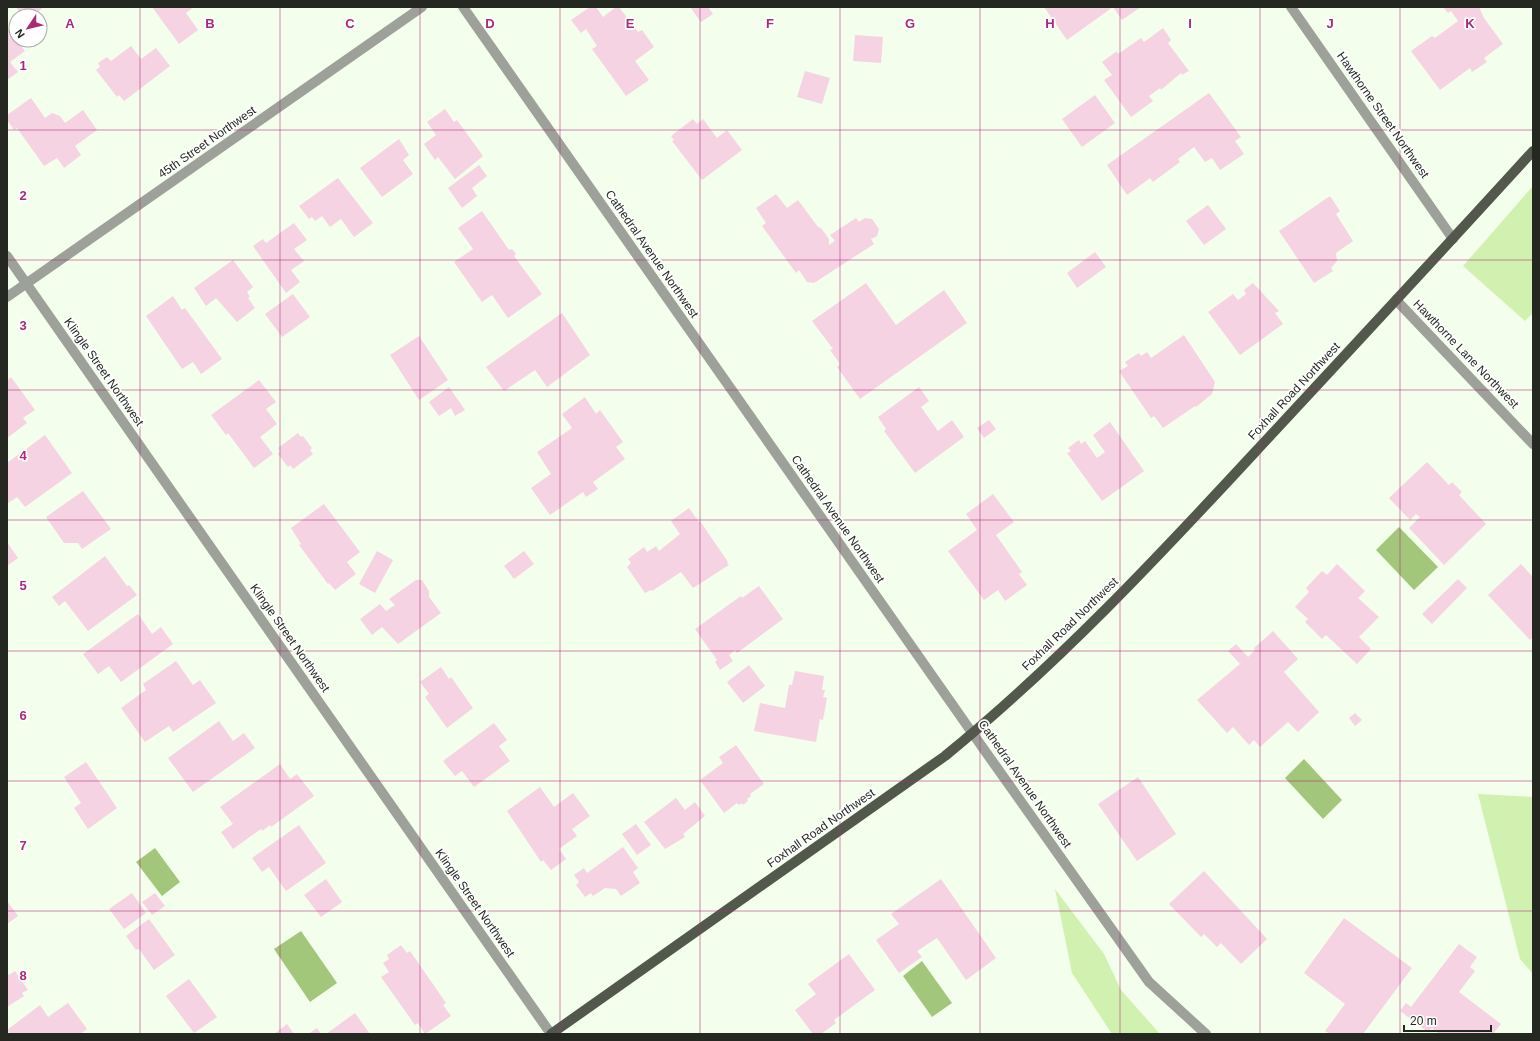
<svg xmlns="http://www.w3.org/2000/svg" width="1540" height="1041" font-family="Helvetica,sans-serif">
<rect width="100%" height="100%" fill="#f4feec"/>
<path fill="#d1f1b1" d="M1533,186V313L1525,321L1463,266Z
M1478,794L1533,797V974L1520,959Z
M1055,889L1104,954L1121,990L1160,1034H1112L1072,973Z"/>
<path fill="#a2c77b" d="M1399,527L1438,567L1414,590L1376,550Z
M1304,759L1342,800L1323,819L1285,778Z
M155,848L180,882L162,896L136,862Z
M301,931L337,983L310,1002L274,949Z
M922,961L952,1003L932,1017L903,976Z"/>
<path fill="#f6d3e2" d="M16,7H44L32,16H22Z
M152,7H194L186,13L198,30L179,44Z
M590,7H596L603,17L616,7H619L638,32L642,30L654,47L635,61L649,80L626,96L592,49L597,46L586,29L581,33L571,20Z
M690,7H708L713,14L701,22Z
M1044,7H1141L1122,20L1113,7L1067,40Z
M1443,7H1479L1484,18L1503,44L1484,58L1487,62L1472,72L1470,68L1440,90L1411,51L1432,36L1435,38L1458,21L1451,11L1448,13Z
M7,27L25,51L10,62L18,72L7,80Z
M1163,28L1171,40L1168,43L1189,71L1182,75L1181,73L1161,90L1160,88L1149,96L1153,101L1131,117L1104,80L1112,75L1102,62L1117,51L1118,54L1141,38L1144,42Z
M855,35L883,37L881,63L853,61Z
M131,46L141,59L156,48L170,66L124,101L119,95L117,97L96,70L100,67L98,63L107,57L111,61Z
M805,71L830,78L822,104L797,97Z
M1209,93L1241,137L1235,141L1244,154L1220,170L1212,158L1205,162L1194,147L1178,159L1180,162L1153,182L1150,178L1127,195L1107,165Z
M1095,95L1115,123L1082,147L1062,119Z
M31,98L45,118L52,113L60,116L65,123L83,110L97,130L75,146L81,155L64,168L57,158L44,166L17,128L14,130L7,120V115Z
M445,109L454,122L457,120L483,156L455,179L438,157L435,160L424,144L436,135L427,122Z
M693,119L697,124L703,119L717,138L727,130L742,150L702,180L672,141L674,140L671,136Z
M399,139L409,155L403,160L413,174L382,197L360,168Z
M479,165L487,176L472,188L477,196L462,208L448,188Z
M338,178L373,223L354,237L341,219L330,227L322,216L315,221L312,217L309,219L299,206Z
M776,194L787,208L798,200L818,227L821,228L829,239V245L835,241L830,235L856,218L859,222L865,218L872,219L879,229L877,236L871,239L874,244L814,283L807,282L799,270L796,273L762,226L766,223L756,208Z
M1330,196L1340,211L1336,214L1353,241L1336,253L1337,261L1331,268L1333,271L1314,283L1279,231Z
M1208,205L1226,229L1204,245L1186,221Z
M482,211L509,250L512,249L516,254L514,256L542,294L508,318L492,295L482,302L454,262L473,249L458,228Z
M294,223L307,240L294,249L304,261L291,270L300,282L286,293L253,246L263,239L266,243Z
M1095,252L1106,267L1077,288L1067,273Z
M233,260L253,287L247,292L250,297L248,298L255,308L237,322L216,298L206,306L194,288Z
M866,283L896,325L944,290L967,323L860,399L837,367L840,364L830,350L833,349L812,321Z
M1253,283L1279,311L1275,313L1283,324L1240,355L1208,312L1233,294L1238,300L1246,294L1244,290Z
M293,294L310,317L282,337L265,314Z
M173,296L182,310L185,308L222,359L201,374L193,362L182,369L146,316Z
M562,313L590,355L547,387L535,370L504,391L486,367Z
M1184,335L1215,382L1212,394L1196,407L1195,406L1163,428L1154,416L1151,418L1119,371L1128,366L1125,362L1139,353L1141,356L1147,352L1151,358Z
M419,336L448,380L419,400L390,355Z
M11,377L35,410L23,418L27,423L7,438V381Z
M259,380L276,402L266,409L277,424L260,437L273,454L254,468L228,433L226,435L211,415Z
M449,387L465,410L455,416L451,408L439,416L429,402Z
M919,387L929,401L921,407L938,431L952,420L964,437L915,473L884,431L886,429L878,417Z
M585,397L596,414L600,410L623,442L616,447L625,459L593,482L598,489L586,497L583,492L550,515L531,488L551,474L537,452L572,428L562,414Z
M989,420L996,429L984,438L977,428Z
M1110,422L1144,471L1102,501L1067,453L1071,451L1068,448L1079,440L1081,444L1085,441L1097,458L1105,452L1093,435Z
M298,433L301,437L303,436L312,448L310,450L313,454L293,469L290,465L288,467L278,454L280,451L278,448Z
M45,435L72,473L25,507L17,497L7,504V463Z
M1427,462L1449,485L1452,482L1462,492L1459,495L1486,524L1444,565L1409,528L1420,517L1416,514L1410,520L1389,498Z
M83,491L111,529L82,549L78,543H64L46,517Z
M993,494L1014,522L996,535L1022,572L1019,574L1027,585L1005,601L998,590L984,600L948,551L977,530L966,514Z
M324,504L360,552L347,562L356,574L335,590L329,583L328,584L299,545L301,544L291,528Z
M689,508L699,522L700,521L728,562L727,563L729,565L693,588L681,572L652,591L651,590L645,593L627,567L631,563L628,559L644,547L647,552L656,546L659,551L680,534L671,521Z
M7,542L18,558L7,566Z
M377,551L393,560L375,593L359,584Z
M524,551L534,564L514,579L504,566Z
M105,556L127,586L129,585L137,595L88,631L65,601L59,606L52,597Z
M1337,564L1365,591L1358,598L1379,617L1359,637L1371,649L1357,664L1326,635L1322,639L1305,622L1308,619L1295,607L1309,592L1306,588L1322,571L1327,575Z
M1521,564L1533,577V637L1530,640L1488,595Z
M1458,579L1467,588L1432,624L1422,614Z
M416,580H422L429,591V597L441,613L398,644L382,627L372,635L360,619L380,604L386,611L395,605L389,599Z
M759,586L783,619L737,653L735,650L729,655L733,661L720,670L715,662L717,660L695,629L741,596L742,598Z
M138,614L152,634L161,627L173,644L121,682L109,666L98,674L83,654Z
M1273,631L1298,659L1284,672L1319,712L1298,732L1288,722L1260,747L1254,740L1249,745L1233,727L1227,733L1197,700L1240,664L1228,651L1236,644L1248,657L1255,650L1254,648Z
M176,661L193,685L200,680L216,703L173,732L169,726L145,742L121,708L146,690L143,684Z
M749,665L765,686L743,703L727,682Z
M441,667L449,679L451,677L473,708L447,728L425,697L429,694L420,682Z
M795,671L824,676L822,690H825L823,697L827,698L823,720L820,719L816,742L754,731L760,703L785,708L789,685H792Z
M1355,713L1362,720L1355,726L1349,718Z
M219,721L233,741L244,733L255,748L193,792L168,758Z
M494,723L507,740L499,746L510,761L474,787L462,771L455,776L443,761Z
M736,745L764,784L750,794L751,796L747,799L748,801L743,805L742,803L739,805L737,803L724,813L700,780L723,763L719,757Z
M86,762L117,808L88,829L74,808L81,803L64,777Z
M280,764L290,779L297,774L314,796L271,827L270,825L262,831L261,829L233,849L221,832L233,824L220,807Z
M1138,777L1176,834L1137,861L1098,804Z
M540,787L554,807L573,793L590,816L572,829L577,836L559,849L566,859L551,870L543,860L541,862L507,811Z
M676,798L685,810L695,802L705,816L683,834L685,837L665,849L644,822Z
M636,824L651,845L637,855L622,834Z
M299,825L326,863L286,891L269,867L262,872L252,858Z
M623,847L638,868L633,872L640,883L621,896L616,889L605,888L593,896L591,893L585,897L576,885L579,882L574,875L584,868L587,873Z
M1204,871L1267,939L1241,964L1221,943L1217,947L1204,934L1201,937L1169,904Z
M326,879L342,902L321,917L304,895Z
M941,879L996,958L966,980L937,938L917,951L922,957L899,973L876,940L899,924L891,914Z
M132,893L146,913L124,929L109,909Z
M155,893L165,906L152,915L142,902Z
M7,901L18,916L7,924Z
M1344,918L1412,968L1363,1034H1330L1325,1031L1345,1004L1304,973Z
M149,919L175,955L154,970L139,949L136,950L126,936Z
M1459,944L1477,957L1470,967L1475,971L1459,992L1501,1024L1493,1034H1439L1432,1028L1428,1032L1400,1011L1406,1003L1411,1007Z
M401,945L407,953L410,951L446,1003L443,1005L451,1016L425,1034L418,1023L415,1025L381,977L389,972L383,963L389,959L387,955Z
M849,954L875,990L834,1020L836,1023L821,1034H813L795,1010L816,994L808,984Z
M7,971L9,975L15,971L28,990L22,993L24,996L7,1007Z
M189,979L217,1017L194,1033L166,996Z
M68,1003L87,1029L80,1034H10L7,1030L40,1005L48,1017Z
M355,1013L370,1034H326Z
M287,1024L294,1034H274Z
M317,1028L321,1034H308Z"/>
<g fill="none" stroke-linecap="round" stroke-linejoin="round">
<path stroke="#9da19a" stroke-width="10" d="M463,7L973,734L1149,982L1206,1034
M1291,7L1453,239
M7,256L551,1034
M7,297L422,7
M1396,300L1533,444"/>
<path stroke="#52594c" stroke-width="10" d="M551,1034L945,756C1058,664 1158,557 1257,450C1349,351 1442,251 1533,151"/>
</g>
<path fill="none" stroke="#ab2976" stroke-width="1" stroke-opacity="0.55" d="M140,7V1034M280,7V1034M420,7V1034M560,7V1034M700,7V1034M840,7V1034M980,7V1034M1120,7V1034M1260,7V1034M1400,7V1034M7,130H1533M7,260H1533M7,390H1533M7,520H1533M7,651H1533M7,781H1533M7,911H1533"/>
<g text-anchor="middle" stroke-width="3.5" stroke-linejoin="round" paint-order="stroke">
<g font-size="12" fill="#242821" stroke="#fff">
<text transform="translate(1383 115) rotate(55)" y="4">Hawthorne Street Northwest</text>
<text transform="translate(207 142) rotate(-35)" y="4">45th Street Northwest</text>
<text transform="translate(652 254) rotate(55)" y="4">Cathedral Avenue Northwest</text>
<text transform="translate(1466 354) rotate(46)" y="4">Hawthorne Lane Northwest</text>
<text transform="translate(104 372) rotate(55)" y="4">Klingle Street Northwest</text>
<text transform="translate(1294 391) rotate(-47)" y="4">Foxhall Road Northwest</text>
<text transform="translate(838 519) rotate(55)" y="4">Cathedral Avenue Northwest</text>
<text transform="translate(1070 624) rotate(-44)" y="4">Foxhall Road Northwest</text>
<text transform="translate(290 638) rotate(55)" y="4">Klingle Street Northwest</text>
<text transform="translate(1025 784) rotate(55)" y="4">Cathedral Avenue Northwest</text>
<text transform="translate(821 828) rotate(-35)" y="4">Foxhall Road Northwest</text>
<text transform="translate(475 903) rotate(55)" y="4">Klingle Street Northwest</text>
</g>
</g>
<g font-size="13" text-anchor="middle" font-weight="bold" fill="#ab2976" stroke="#fff" stroke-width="3.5" stroke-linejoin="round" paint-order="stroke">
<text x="70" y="28">A</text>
<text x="210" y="28">B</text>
<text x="350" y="28">C</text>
<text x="490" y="28">D</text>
<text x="630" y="28">E</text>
<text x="770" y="28">F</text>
<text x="910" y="28">G</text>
<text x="1050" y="28">H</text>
<text x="1190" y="28">I</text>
<text x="1330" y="28">J</text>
<text x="1470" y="28">K</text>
<text x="23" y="70">1</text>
<text x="23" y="200">2</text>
<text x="23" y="330">3</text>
<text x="23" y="460">4</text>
<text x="23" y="590">5</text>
<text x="23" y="720">6</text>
<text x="23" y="850">7</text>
<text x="23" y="980">8</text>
</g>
<rect width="1540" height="1041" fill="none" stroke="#242821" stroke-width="16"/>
<g transform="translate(28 28) rotate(235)"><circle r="19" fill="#ffffff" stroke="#a7a9a6"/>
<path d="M0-3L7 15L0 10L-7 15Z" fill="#ab2976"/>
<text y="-6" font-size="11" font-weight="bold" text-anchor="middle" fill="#242821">N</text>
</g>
<path d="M1404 1025v6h87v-6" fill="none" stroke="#242821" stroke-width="2"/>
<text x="1410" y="1025" font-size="12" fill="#242821" stroke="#ffffff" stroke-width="3" paint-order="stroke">20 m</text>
</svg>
